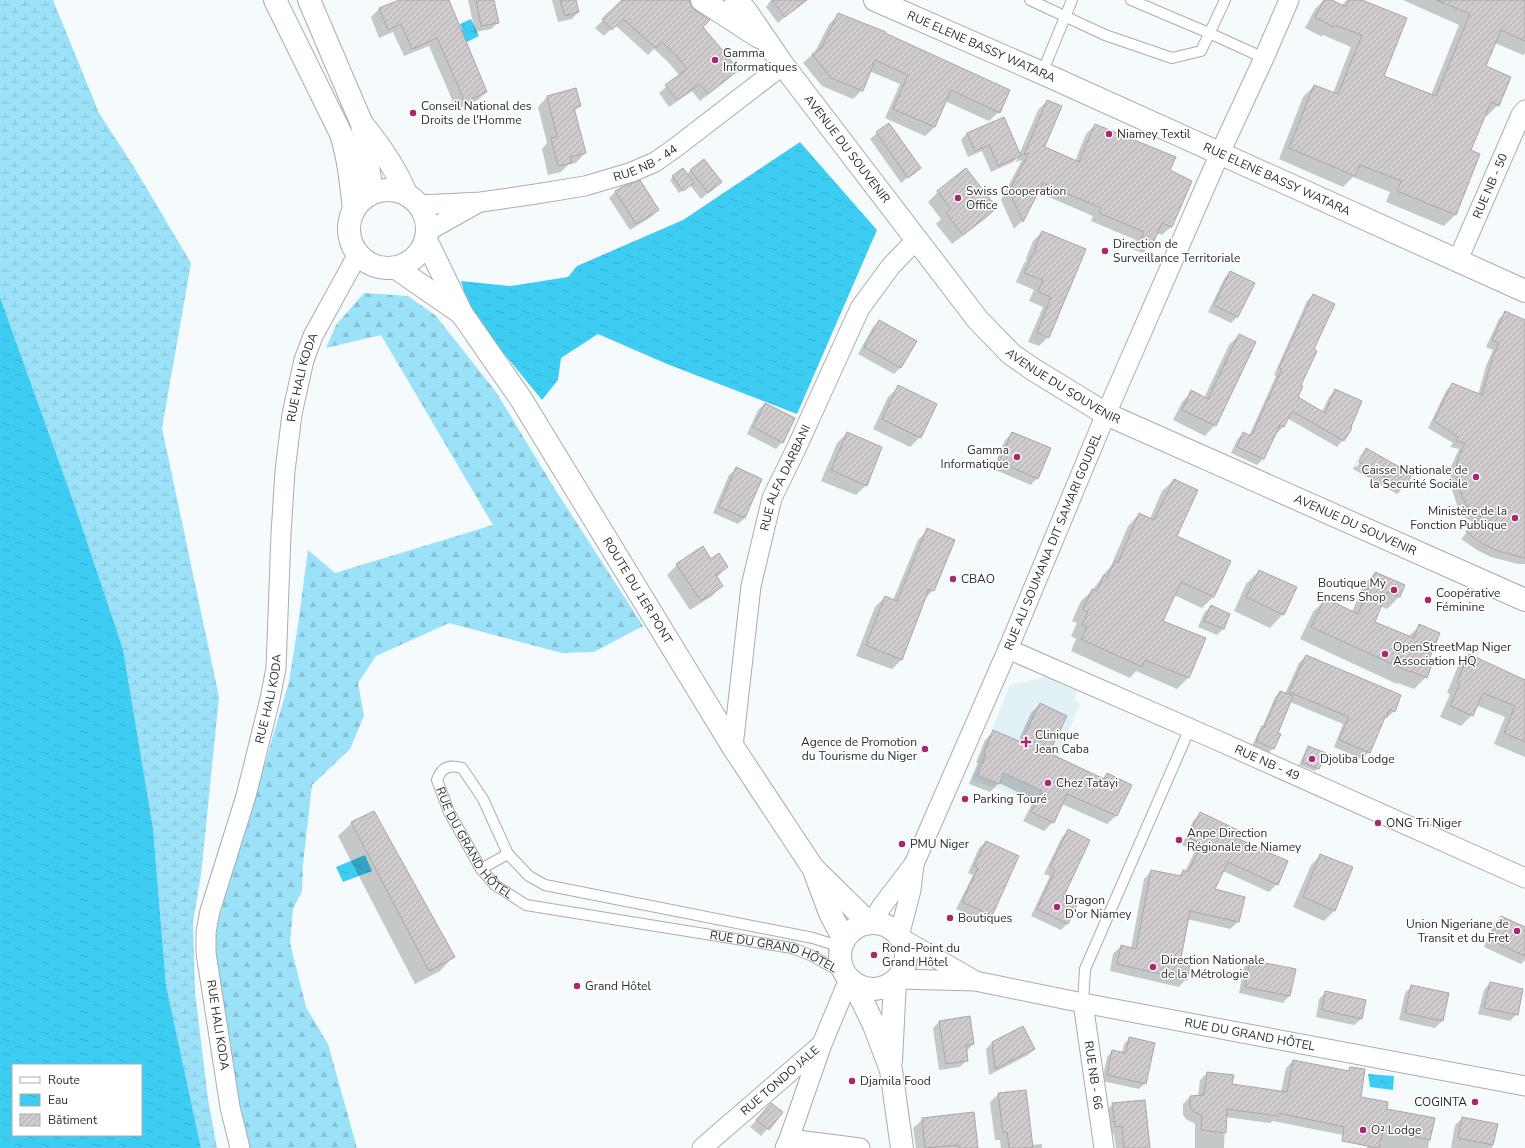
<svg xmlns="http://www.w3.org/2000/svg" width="1525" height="1148" font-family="'Nunito Sans',sans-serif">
<defs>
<pattern id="forest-firs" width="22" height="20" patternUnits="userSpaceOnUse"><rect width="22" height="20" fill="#9be1f7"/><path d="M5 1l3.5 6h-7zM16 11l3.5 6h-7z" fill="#86c1d4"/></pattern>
<pattern id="wetland-marsh" width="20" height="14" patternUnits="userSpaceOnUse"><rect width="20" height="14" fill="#9be1f7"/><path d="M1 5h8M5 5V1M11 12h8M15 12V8" fill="none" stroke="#86c1d4"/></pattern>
<pattern id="water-ripples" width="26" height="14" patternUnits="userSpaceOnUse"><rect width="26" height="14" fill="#3ecdf2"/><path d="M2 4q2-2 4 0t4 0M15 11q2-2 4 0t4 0" fill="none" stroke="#37b0d0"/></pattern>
<pattern id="building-hatch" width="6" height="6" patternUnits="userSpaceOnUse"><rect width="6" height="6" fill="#d0cbcd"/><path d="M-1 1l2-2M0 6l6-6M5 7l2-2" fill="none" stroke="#b3afb0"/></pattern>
</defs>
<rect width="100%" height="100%" fill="#f5fafc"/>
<path fill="#e2f1f5" d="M1046,677L1077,691L1074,700L1080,704L1039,803L971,780L1010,685Z"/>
<path fill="url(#forest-firs)" d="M364,293L408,296L436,316L496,392L553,486L643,626L594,652L562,653L449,623L376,656L358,683L364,716L350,749L312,785L303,864L302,891L293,909L290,943L306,1007L328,1044L357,1148H246L232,1096L214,935L289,682L298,625L308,550L335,573L493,525L381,335L326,348L336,325Z"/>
<path fill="url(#wetland-marsh)" d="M0,0H53L99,113L134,167L191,263L162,428L219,697L201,875L193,922L195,992L208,1099L217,1148H201L166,985L153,828L123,649L77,512L0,297Z"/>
<path fill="url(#water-ripples)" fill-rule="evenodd" d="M471,19L479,36L465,43L460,31L462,29L460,24Z
M800,142L877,230L797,414L667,364L598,334L561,358L558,380L542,400L470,312L461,281L511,286L568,277L577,266L683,220Z
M0,297L77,512L123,649L153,828L166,985L201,1148H0ZM13,1065H141V1135H13Z
M365,855L372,871L343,882L336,867Z
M1368,1074L1394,1076L1393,1090L1370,1087Z"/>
<path fill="#0003" fill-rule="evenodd" d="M401,0H448L486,92L478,100L456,109L429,46L404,56L393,32L379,38L371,17L379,9Z
M468,0H493L498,23L491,29L475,32Z
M552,0H575L578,12L572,19L558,22Z
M623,0H688L730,77L700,101L692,91L669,107L659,93L680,76L668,62L654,49L648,55L615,25L604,36L595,28Z
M771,0H798L789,13L778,23L766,7Z
M1324,0H1330L1341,6L1347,0H1360L1383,76L1431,95L1459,25L1403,0H1525V53L1523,55L1495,43L1485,67L1498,105L1487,116L1484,115L1469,150L1455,215L1444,226L1386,202L1390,192L1353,177L1343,187L1279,159L1303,97L1314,86L1333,93L1351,47L1323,35L1322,37L1305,28L1315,9Z
M839,14L884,34L999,112L989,121L945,101L935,127L925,136L885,118L900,84L869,71L862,90L853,99L822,86L803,63L815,52L829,24Z
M547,97L580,106L574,111L585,153L576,163L569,164L561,172L548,175L542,149L547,143L538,107Z
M1047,101L1044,145L1042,147L1075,161L1086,134L1095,125L1169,171L1191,182L1171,227L1162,235L1156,233L1151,245L1143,253L1132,249L1136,240L1091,221L1093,216L1037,192L1022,221L1014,229L1001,200L1022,160L1016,162L1018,157L1013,162L991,172L982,151L968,157L961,140L967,133L1019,155L1038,110Z
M888,124L919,168L901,183L870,139Z
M691,170L721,182L701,199L690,185L679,193L670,180L673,177L686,175Z
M616,191L658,210L651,217L630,230L609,198Z
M938,192L996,208L986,218L952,244L936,224L941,219L928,202Z
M1042,232L1085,250L1048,337L1039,346L1028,342L1043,307L1029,301L1034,290L1016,282L1024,263L1027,260L1026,258L1033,241Z
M1230,272L1238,316L1231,323L1208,312L1224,279Z
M1314,295L1313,350L1297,398L1322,412L1329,397L1336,390L1343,440L1337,447L1287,418L1283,427L1277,433L1275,432L1263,459L1257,465L1231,453L1237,440L1243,433L1249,436L1276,376L1274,375L1307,301Z
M1506,312L1525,321V564H1518L1491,557L1477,550L1461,539L1475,524L1463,516L1457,505L1451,487L1450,469L1459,449L1450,447L1453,443L1428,428L1446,391L1452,384L1478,395L1486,366L1493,350L1486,347L1499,319Z
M879,321L916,341L900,368L894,374L858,354L873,327Z
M1239,335L1215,425L1205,436L1173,420L1182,402L1192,392L1204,398L1229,345Z
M899,387L920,437L910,447L873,429L888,397Z
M765,404L782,442L776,449L747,434L758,410Z
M847,433L866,485L856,495L821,481L837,443Z
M1012,433L1037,478L1031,485L993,469L1005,440Z
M1367,449L1411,475L1404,487L1397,494L1353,469L1360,456ZM1361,456H1363L1357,467L1355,466Z
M736,469L745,518L738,524L713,513L729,475Z
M1174,480L1176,536L1230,561L1213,597L1202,608L1174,595L1162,621L1188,678L1177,689L1136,671L1130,678L1071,651L1076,639L1071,636L1077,623L1072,621L1081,601L1092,591L1100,580L1104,574L1111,566L1128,526L1139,514L1150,519L1162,491Z
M928,530L933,590L925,599L902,659L892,669L856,656L875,607L885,597L893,600L918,540Z
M711,560L727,567L716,578L722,586L712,596L690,610L667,575L677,565Z
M1259,571L1283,614L1270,628L1234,611L1246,584Z
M1375,573L1404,585L1399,597L1387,609L1380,606L1374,622L1408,637L1419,626L1427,662L1426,677L1414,689L1398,683L1397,684L1300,639L1313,612L1325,600L1352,612L1363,585Z
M1211,606L1223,629L1217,635L1198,627L1204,613Z
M1469,655L1525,680V757L1494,744L1505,717L1476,705L1472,715L1461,726L1440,717L1450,694L1447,693L1458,666Z
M1306,656L1394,711L1387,718L1386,717L1382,721L1369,752L1362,759L1334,747L1343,724L1290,702L1277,734L1274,748L1268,753L1252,746L1258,733L1262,728L1275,697L1280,692L1285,694L1299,663Z
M1040,704L1048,753L1102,779L1107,775L1130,786L1116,816L1107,824L1062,804L1053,822L1044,831L1023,821L1034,800L999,783L990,792L969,784L978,763H976L985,740L994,731L1018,742L1031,713Z
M1309,747L1318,768L1315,771L1299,765L1306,750Z
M1201,813L1238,839L1287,861L1277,884L1269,892L1223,871L1213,890L1243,897L1238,922L1230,929L1187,919L1180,959L1186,979L1179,987L1110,971L1113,954L1121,946L1131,948L1144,879L1151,871L1179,876L1184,871L1185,872L1195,851L1182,845L1193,821Z
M352,823L453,957L440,971L415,984L338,836Z
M1068,831L1061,898L1067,924L1061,930L1031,916L1050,876L1044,874L1062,837Z
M986,842L992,916L985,922L956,909L973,875L968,873L979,848Z
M1321,855L1352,868L1334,911L1324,921L1293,907L1311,865Z
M1501,917L1525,928V960L1521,964L1484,947L1494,923Z
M1251,961L1295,970L1289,996L1283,1003L1239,993L1244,967Z
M1490,983L1517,1014L1510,1021L1478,1014L1484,990Z
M1412,986L1448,994L1442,1021L1435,1028L1399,1020L1405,993Z
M1326,992L1361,1019L1354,1025L1316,1017L1319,999Z
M939,1022L973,1044L967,1051V1060L960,1067L939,1070L933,1028Z
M1130,1038L1145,1083L1139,1089L1102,1081L1107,1057L1112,1051L1122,1053L1124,1044Z
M993,1042L1034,1049L1028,1055L989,1075L986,1049Z
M1293,1061L1347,1071L1350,1068L1360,1098L1385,1109L1433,1119L1428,1148H1366L1370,1145L1383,1143L1273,1121L1270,1123L1225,1117L1224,1148H1195V1124L1186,1119L1183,1115V1104L1190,1097L1198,1096L1200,1080L1207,1073L1231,1085L1281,1092L1286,1068Z
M999,1094L1031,1145L1042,1144V1148H1001L1000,1140H995L990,1102Z
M1113,1104L1149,1148H1116L1114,1134L1107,1135L1105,1112Z
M765,1111L782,1112L761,1136L750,1127Z
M1463,1118L1496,1125L1492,1148H1451L1455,1125Z
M923,1119L977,1148H916L913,1128Z"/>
<path fill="url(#building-hatch)" stroke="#aba6a8" d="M399,0H449L487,92L465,102L437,38L412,49L401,24L388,30L379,8Z
M476,0H494L499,23L481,26Z
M560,0H576L579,12L565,16Z
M622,0H689L691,6L695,10L710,20L703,27L739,70L708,94L700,84L677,100L665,85L687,69L676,55L662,42L656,48L623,19L612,30L602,19Z
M772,0H807L785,17Z
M1324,0H1332L1346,7L1349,0H1362L1407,18L1384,76L1436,96L1470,14L1436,0H1525V41L1501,30L1486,66L1511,77L1499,106L1491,102L1471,150L1480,154L1456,215L1397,191L1401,181L1360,165L1355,176L1289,148L1314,85L1338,94L1362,35L1334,25L1333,27L1315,17Z
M838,13L886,32L885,33L1010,90L1000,113L951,90L935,127L893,109L908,75L875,60L863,91L831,78L812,54L822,47Z
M576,88L581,106L574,108L586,153L570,157L572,163L558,166L551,138L557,137L547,96Z
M1047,100L1062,106L1045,146H1043L1079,162L1095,124L1176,157L1170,170L1192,181L1172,227L1162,223L1152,245L1140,240L1144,232L1099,213L1101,208L1043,183L1023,222L1009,191L1029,153L1024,155Z
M1004,117L1021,156L998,166L989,145L975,151L967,133Z
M889,123L921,168L908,178L876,132Z
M704,159L722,182L708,193L690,170Z
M683,168L694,183L683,191L672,176Z
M966,168L997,208L963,235L946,213L951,209L937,191Z
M640,180L659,210L636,224L615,191L622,187Z
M1042,231L1086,249L1049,338L1037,332L1051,297L1038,292L1043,280L1024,273L1033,253L1036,251L1035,248Z
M1230,271L1255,283L1238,317L1214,305Z
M1313,294L1335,304L1314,349L1317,351L1301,385L1303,386L1298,397L1325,413L1335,389L1362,401L1351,427L1352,428L1344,441L1292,411L1284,427L1280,425L1264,459L1237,447L1243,432L1251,436L1282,369L1279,368Z
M1505,311L1525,320V558L1498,551L1483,544L1466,532L1481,517L1469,510L1463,498L1457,480V461L1465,443L1456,441L1458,437L1434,421L1452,383L1482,395L1492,359L1499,343L1492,340Z
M879,320L917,341L901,368L864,347Z
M1239,334L1256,342L1216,426L1182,410L1191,390L1208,399Z
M898,385L937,404L921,438L882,419Z
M765,403L795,418L783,443L753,427Z
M847,432L882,447L867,486L831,470Z
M1012,432L1051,448L1038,479L999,462Z
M1366,448L1412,474L1405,488L1359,462Z
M736,467L762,479L745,518L719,507Z
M1174,479L1198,490L1177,536L1231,561L1214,597L1181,582L1163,621L1206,638L1189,678L1145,660L1142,667L1081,639L1087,627L1082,625L1088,612L1083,610L1092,589L1097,591L1104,575L1107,577L1115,561L1118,563L1139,513L1154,520Z
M927,528L955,540L934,591L929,589L902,660L866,645L885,596L897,601Z
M703,546L711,559L719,553L728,567L716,575L723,586L701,601L676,564Z
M1259,570L1297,587L1284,615L1246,597Z
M1375,572L1405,585L1400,597L1387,592L1375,622L1414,638L1419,624L1440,633L1428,662L1432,664L1427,678L1411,671L1410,672L1311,627L1325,598L1358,614Z
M1211,605L1230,614L1224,629L1204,621Z
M1469,654L1525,680V742L1504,733L1515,706L1483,693L1473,716L1450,706L1460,683L1457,682Z
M1306,655L1401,695L1395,712L1390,709L1386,717H1385L1370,753L1339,740L1349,717L1289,692Z
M1280,691L1293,696L1278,733L1281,734L1274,749L1256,741L1262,726L1264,727Z
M1040,703L1067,716L1049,753L1104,779L1107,773L1132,785L1117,816L1067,794L1054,823L1031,812L1042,791L1004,773L999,784L977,775L986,755L984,754L993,730L1021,742Z
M1308,746L1326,753L1319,769L1302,762Z
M374,811L455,957L429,971L351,822Z
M1200,812L1242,832L1239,839L1288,861L1278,885L1228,862L1215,889L1245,897L1239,922L1190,911L1181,958L1191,960L1187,980L1117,964L1121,945L1136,949L1151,870L1181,876L1183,870L1188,872L1202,844L1188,837Z
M1068,829L1090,840L1063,898L1077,905L1068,924L1037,909L1055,870L1050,867Z
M986,841L1019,856L992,916L962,902L978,868L974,866Z
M1320,854L1353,867L1335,911L1303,897Z
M1501,916L1525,927V956L1490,940Z
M1250,960L1296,969L1290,996L1245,987Z
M1490,982L1523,989L1518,1015L1484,1008Z
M1411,985L1449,993L1443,1021L1405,1013Z
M1325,991L1366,1000L1362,1019L1322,1010Z
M970,1016L974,1044L966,1045L968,1061L946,1064L939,1021Z
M1023,1026L1035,1049L995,1069L992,1042Z
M1129,1037L1155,1043L1146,1084L1107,1075L1112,1050L1126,1053Z
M1293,1060L1349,1071L1350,1067L1365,1069L1361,1097L1388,1102L1387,1109L1435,1118L1430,1140L1383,1130L1379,1148H1378L1342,1141L1344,1127L1279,1113L1278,1116L1227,1109L1226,1133L1201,1130L1202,1116L1193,1111L1190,1107V1096L1204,1095L1207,1072L1234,1075L1232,1084L1287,1092Z
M1026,1090L1033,1148H1009L1007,1132L1003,1133L998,1093Z
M1145,1100L1150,1148H1124L1122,1126L1115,1127L1112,1103Z
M771,1103L783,1112L769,1130L756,1120Z
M974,1112L978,1148H959V1145L925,1148L922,1118Z
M1462,1117L1498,1124L1493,1145L1458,1138Z"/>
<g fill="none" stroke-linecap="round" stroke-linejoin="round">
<g stroke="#a8adae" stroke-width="12">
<g id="service">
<path d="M1030,0L1105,35L1172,58L1201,51L1225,0"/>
<path d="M1131,0L1209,33L1264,58"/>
<path d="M1042,73L1072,0"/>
<path d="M481,869L508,854"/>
<path id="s1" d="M841,947L813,938L545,885L529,876L508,854L483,799L462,768C449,764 441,768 437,780L449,812L481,869L495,885L526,905L792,948L810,955L845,974"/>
<path d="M1083,1003L1085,969L1190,728"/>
</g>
</g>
<g stroke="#a8adae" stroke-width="21">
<g id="minor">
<path id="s2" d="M420,205L481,202L536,194L585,186L632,172L655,162L675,148L783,65"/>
<path d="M428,231L476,204"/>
<path id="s3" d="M1457,262L1521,115L1525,110"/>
<path id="s4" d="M1008,649L1212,738L1525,878"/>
<path id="s5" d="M733,747L751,586L772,498L796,449L860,308L891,266L917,239"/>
<path id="s6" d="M871,923L882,906L914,864L1008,649L1106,414L1220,153L1264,58L1289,0"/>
<path d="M899,936L911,890L914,864"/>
<path d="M901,938L974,980"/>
<path id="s7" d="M898,979L975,981L1083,1003L1525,1086"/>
<path id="s8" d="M1083,1003L1104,1148"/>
<path d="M789,1139L860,1148"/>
<path id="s9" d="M240,1148L230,1107L206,953V932L210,911L246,796L270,699L276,668L281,534L285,471L292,414L304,360L313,336L358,254"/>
<path id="s10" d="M702,1148L821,1045"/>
<path d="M785,1148L789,1139L822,1044L849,979"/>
</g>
</g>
<g stroke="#a8adae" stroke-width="24">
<g id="tertiary">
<path d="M309,0L362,124L372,193"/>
<path d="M363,125C380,146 396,168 406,194"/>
<circle cx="388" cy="229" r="39"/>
<path id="s11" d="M426,240L462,314L521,399L733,747L813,868L869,923"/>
<path d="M396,268L461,313"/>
<path d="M815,873L830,913L844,940"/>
<circle cx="873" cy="956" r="33"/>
<path d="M854,984L874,1025L891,1070L902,1148"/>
<path d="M891,1061L895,981"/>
</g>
</g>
<g stroke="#a8adae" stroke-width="24">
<g id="primary">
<path d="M275,0L341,134C349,159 351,184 354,210"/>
<path d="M702,0L759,37"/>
<path id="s12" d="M736,0L746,11L783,65L978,320L1011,354L1034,370L1106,414L1525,600"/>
<path id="s13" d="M875,0L1042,73L1525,291"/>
</g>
</g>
<use href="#service" stroke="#fff" stroke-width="10"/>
<use href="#minor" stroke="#fff" stroke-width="19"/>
<use href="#tertiary" stroke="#fff" stroke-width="22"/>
<use href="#primary" stroke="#fff" stroke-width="22"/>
</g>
<g fill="#a92670" stroke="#fff" stroke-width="1.5">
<circle cx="715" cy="60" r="4"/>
<circle cx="413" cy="113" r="4"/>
<circle cx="1109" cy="134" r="4"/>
<circle cx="958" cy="198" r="4"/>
<circle cx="1105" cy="251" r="4"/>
<circle cx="1017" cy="457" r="4"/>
<circle cx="1476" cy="477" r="4"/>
<circle cx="1515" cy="518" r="4"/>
<circle cx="953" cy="579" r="4"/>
<circle cx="1394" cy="590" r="4"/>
<circle cx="1428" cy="600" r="4"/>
<circle cx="1385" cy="654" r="4"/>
<path d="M1024 736h4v4h4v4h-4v4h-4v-4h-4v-4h4z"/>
<circle cx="925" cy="749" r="4"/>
<circle cx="1312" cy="759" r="4"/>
<circle cx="1048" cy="783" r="4"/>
<circle cx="965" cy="799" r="4"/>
<circle cx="1378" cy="823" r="4"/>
<circle cx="1179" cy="840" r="4"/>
<circle cx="902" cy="844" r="4"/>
<circle cx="1057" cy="907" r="4"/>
<circle cx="950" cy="918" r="4"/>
<circle cx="1517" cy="931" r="4"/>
<circle cx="874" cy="955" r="4"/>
<circle cx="1153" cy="967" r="4"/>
<circle cx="577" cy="986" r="4"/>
<circle cx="852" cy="1081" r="4"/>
<circle cx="1475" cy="1102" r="4"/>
<circle cx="1363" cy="1130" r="4"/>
</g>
<g text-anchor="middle" stroke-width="3" stroke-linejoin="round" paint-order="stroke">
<g font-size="12" fill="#2c2e2f" stroke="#fff">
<text dy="4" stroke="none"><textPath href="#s13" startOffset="116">RUE ELENE BASSY WATARA</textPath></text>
<text dy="4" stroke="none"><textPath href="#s12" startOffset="186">AVENUE DU SOUVENIR</textPath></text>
<text dy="4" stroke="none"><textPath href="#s2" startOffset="231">RUE NB - 44</textPath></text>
<text dy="4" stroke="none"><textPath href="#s13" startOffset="440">RUE ELENE BASSY WATARA</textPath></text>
<text dy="4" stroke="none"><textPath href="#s3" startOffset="83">RUE NB - 50</textPath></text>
<text dy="4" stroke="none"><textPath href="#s9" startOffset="785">RUE HALI KODA</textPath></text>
<text dy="4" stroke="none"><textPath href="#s12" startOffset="510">AVENUE DU SOUVENIR</textPath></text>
<text dy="4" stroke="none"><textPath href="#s5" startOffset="276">RUE ALFA DARBANI</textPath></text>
<text dy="4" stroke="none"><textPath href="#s12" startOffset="834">AVENUE DU SOUVENIR</textPath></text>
<text dy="4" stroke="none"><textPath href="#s6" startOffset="424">RUE ALI SOUMANA DIT SAMARI GOUDEL</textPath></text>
<text dy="4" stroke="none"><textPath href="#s11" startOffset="410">ROUTE DU 1ER PONT</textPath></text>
<text dy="4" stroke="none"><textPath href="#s9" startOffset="461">RUE HALI KODA</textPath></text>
<text dy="4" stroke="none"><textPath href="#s4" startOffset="283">RUE NB - 49</textPath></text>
<text dy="4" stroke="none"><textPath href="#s1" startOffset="555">RUE DU GRAND HÔTEL</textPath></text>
<text dy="4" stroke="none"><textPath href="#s1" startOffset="891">RUE DU GRAND HÔTEL</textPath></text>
<text transform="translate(218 1025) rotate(81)" y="4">RUE HALI KODA</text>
<text dy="4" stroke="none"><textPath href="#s7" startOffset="357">RUE DU GRAND HÔTEL</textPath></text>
<text dy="4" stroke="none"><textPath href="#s8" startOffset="73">RUE NB - 66</textPath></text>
<text dy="4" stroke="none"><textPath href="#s10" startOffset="103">RUE TONDO JALE</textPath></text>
</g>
<g font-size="12" fill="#2c2e2f" stroke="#fff" text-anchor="start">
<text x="723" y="57">Gamma<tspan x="723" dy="14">Informatiques</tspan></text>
<text x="421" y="110">Conseil National des<tspan x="421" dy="14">Droits de l'Homme</tspan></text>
<text x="1117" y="138">Niamey Textil</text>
<text x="966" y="195">Swiss Cooperation<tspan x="966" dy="14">Office</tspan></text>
<text x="1113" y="248">Direction de<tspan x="1113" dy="14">Surveillance Territoriale</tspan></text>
<text x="1009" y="454" text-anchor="end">Gamma<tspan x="1009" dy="14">Informatique</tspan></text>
<text x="1468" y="474" text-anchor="end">Caisse Nationale de<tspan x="1468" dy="14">la Securité Sociale</tspan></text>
<text x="1507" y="515" text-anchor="end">Ministère de la<tspan x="1507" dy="14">Fonction Publique</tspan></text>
<text x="961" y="583">CBAO</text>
<text x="1386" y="587" text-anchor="end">Boutique My<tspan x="1386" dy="14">Encens Shop</tspan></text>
<text x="1436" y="597">Coopérative<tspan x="1436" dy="14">Féminine</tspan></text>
<text x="1393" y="651">OpenStreetMap Niger<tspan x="1393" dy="14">Association HQ</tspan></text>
<text x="1035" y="739">Clinique<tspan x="1035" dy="14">Jean Caba</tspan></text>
<text x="917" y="746" text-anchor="end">Agence de Promotion<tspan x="917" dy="14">du Tourisme du Niger</tspan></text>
<text x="1320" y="763">Djoliba Lodge</text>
<text x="1056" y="787">Chez Tatayi</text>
<text x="973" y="803">Parking Touré</text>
<text x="1386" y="827">ONG Tri Niger</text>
<text x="1187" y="837">Anpe Direction<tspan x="1187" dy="14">Régionale de Niamey</tspan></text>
<text x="910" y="848">PMU Niger</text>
<text x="1065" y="904">Dragon<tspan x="1065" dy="14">D'or Niamey</tspan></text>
<text x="958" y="922">Boutiques</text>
<text x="1509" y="928" text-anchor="end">Union Nigeriane de<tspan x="1509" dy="14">Transit et du Fret</tspan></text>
<text x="882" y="952">Rond-Point du<tspan x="882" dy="14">Grand Hôtel</tspan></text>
<text x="1161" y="964">Direction Nationale<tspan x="1161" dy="14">de la Métrologie</tspan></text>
<text x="585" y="990">Grand Hôtel</text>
<text x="860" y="1085">Djamila Food</text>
<text x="1467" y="1106" text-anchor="end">COGINTA</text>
<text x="1371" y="1134">O² Lodge</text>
</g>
</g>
<rect x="12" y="1064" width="130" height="72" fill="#ffffff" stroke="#ababac"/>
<rect x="20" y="1077" width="20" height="6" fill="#ffffff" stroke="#ababac"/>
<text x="48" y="1084" font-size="12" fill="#2c2e2f">Route</text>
<rect x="20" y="1094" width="20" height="12" fill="url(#water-ripples)" stroke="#ababac"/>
<text x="48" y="1104" font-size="12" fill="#2c2e2f">Eau</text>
<rect x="20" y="1114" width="20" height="12" fill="url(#building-hatch)" stroke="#ababac"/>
<text x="48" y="1124" font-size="12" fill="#2c2e2f">Bâtiment</text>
</svg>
